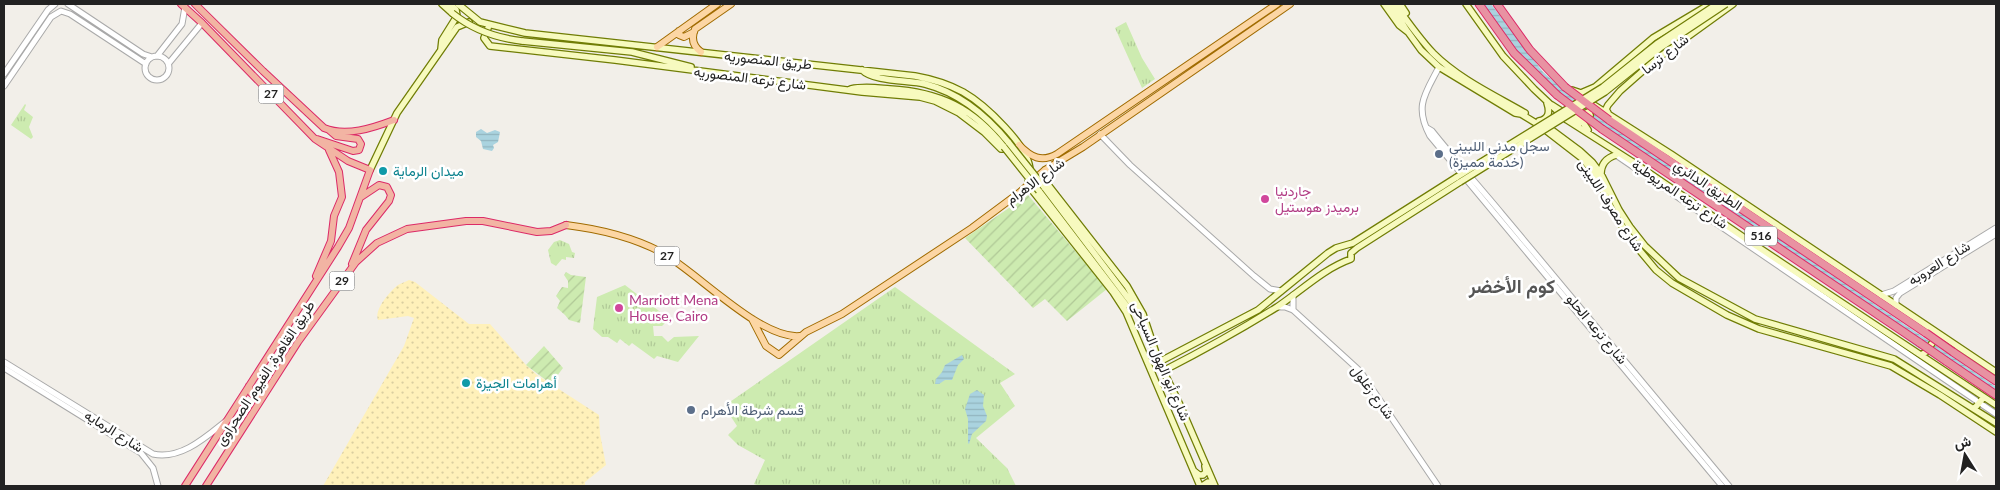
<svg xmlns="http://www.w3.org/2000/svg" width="2000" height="490" font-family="Lato,Vazirmatn,sans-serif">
<defs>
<pattern id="grass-tufts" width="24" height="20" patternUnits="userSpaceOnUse" patternTransform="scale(1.25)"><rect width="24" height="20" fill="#cdebb0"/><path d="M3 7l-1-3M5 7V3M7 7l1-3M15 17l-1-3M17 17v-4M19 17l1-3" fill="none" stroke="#b0c997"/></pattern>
<pattern id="sand-dots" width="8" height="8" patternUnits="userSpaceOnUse" patternTransform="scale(1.25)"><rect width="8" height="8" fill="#fff1ba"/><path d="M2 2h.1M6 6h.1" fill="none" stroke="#dacea0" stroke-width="1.8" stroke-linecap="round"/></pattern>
<pattern id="garden-furrows" width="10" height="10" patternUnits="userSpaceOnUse" patternTransform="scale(1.25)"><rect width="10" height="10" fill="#cdebb0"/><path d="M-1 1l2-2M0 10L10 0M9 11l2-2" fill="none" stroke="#b0c997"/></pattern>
<pattern id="water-rules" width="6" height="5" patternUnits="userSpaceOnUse" patternTransform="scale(1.25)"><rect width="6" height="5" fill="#aad3df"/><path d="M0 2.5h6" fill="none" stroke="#92b5bf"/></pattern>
</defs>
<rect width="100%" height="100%" fill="#f2efe9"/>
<path fill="url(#grass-tufts)" d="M1126,22L1142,58L1155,79L1142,88L1115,28Z
M25,104L26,105L24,110L33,117L29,127L33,137L31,139L11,125Z
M560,240L569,244L572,252L575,253L574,258L566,257V260L562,259L556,266L551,263L548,250L554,242Z
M625,285L663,314L665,323L662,326H653L654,336H662L668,342L674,337L699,336L678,362L657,356L654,359L632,343L629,346L620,339L617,343L608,337H602L593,329L597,297Z
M895,287L1015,374L1000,383L1015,406L976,438L1007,468L1016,486H760L754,484L765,460L738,445L728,435L737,426L724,406Z"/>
<path fill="url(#sand-dots)" d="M409,280L415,282L469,324H490L526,365L537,375L599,415L600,434L606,465L585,482V486H323L404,346L414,318L408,316L378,320C374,310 389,292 398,285C401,283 406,282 409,280Z"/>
<path fill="url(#garden-furrows)" d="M1028,195L1107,289L1067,321L1045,299L1033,308L965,238Z
M566,272L571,275L586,277L580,323L569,320L565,315L557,308L560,301L556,296L562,287L568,288V281L564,275Z
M544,346L563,368L551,384L526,365Z"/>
<path fill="url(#water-rules)" d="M1478,4H1491L1543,72L1579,103L1976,373L1996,387V399L1914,345L1882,321L1694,193L1530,72Z
M481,129L487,133L495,130L500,132L498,142L493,145L494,148L492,151L483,149L481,141L476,137V132Z
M962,355L964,359L958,365L952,380H945L939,384H935L936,379L942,372L945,365Z
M977,390L984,395L983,406L987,416L986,421L972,434L969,444L968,443V419L965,409L970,394Z"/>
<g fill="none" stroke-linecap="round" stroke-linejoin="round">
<g stroke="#a9a9a9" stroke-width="7">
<path id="tertiary" d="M68,4L143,54L152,57
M145 68a12 12 0 1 1 24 0a12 12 0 1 1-24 0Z
M157,56L182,24L185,7
M169,63L202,23
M1439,67C1425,94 1414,106 1430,136L1722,486
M4,74L48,10L55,4
M4,86L51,17L61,11L70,14L146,64
M1427,128L1432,131C1455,160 1479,186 1502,214L1729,486
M1100,134L1130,165L1254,276L1270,289L1281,291
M1616,155L1996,414
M1881,295L1894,291L1996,228
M1896,305V298L1900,293L1996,234
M1277,307H1285L1293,310L1360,371L1438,486
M1293,310V295
M4,362L153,454C181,460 206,437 226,421
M4,368L141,453L153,468L158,486"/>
</g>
<g stroke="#707d05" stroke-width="8">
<path id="secondary" d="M442,4L452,13
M458,4L480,22L525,33L915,76C932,79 948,84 963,92C984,104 1030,146 1030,171
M1384,4L1399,25L1408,32L1421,50L1439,67L1515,113L1521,114L1539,125L1583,159L1598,179L1612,210L1631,240L1656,270L1672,283L1727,315L1759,329L1891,366L1940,395L1996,432
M1390,4L1407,31
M1395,4C1407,21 1419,38 1433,53C1459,79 1494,95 1525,113
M1400,4L1406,13
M1466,4L1503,56L1534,89L1567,120L1636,164L1755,245L1996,405
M488,28L484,38L490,46L615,60L862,92L920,97L935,101L959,113L984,132L1001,149H1009
M522,41L632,52L691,67
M441,49L442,40L457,16L456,10L450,4
M862,70C874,82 908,80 925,84C960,93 987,116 1009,143
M851,89C864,86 877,88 890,89C940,92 973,108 1004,147
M1572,90L1581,93L1595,87L1653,38L1710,4
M1552,105L1580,123
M1594,105L1671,154L1996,372
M1608,113L1606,109L1608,105L1620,91L1654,61L1733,4
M1572,118L1579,117L1596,108
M1539,121C1549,119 1550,112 1547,103
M1545,125L1580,151L1592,162L1601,174L1619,210L1630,227L1645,246L1679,278L1755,319L1894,359L1996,423
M1588,130L1582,121L1590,115
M370,170L397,113L457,27L469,22
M1045,170L1043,176L1045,181L1127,286L1143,314L1159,362L1180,405L1215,486
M1601,174C1601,164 1606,158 1616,155
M1028,182V185L1113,292L1126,312L1200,486
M1044,187L1131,302L1138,307
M1039,191L1126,305
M1921,355L1926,352L1937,336
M1159,362L1258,310L1328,253L1336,248L1353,243L1457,177
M1163,371C1202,351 1240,330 1277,307C1301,291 1323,269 1351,259V253L1357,248L1460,182
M1974,409L1984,397
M1194,471L1199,475H1203L1206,472L1205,466
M1202,486L1208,482L1214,486"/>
</g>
<g stroke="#a06b00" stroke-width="8">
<path id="primary" d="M679,31V35L684,37L694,32
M657,47L717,4
M701,52C693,46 691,38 695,29L731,4
M1019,145C1031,157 1041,163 1057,154L1277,4
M566,225C599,229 632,237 661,252C697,272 761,340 800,336
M752,319L766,346L779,355L806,332L842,314L972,228L1019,193L1045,170L1083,147L1290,4"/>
</g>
<g stroke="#dc2a67" stroke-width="8">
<path id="trunk" d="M181,4L202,23L315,139L348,161L370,170L349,228L338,247L185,486
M195,4L263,71L324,128C346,137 373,128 394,120
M317,139L353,151L359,150L361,144L358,139L336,136L329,130
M352,264L366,230L389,201L391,195L387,187L379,185L361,197
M316,276L331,241L334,216L342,197L339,172L329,150
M249,386L251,393L255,396L264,394
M206,486L298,342L356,262L377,243L407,229L466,221H483L537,232L551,231L566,225"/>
</g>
<g stroke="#dc2a67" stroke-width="9">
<path id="motorway" d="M1479,4L1514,53L1557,95
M1497,4L1530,50L1565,87
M1609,120L1926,333
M1602,129L1920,343
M1953,352L1996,381
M1946,361L1996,395"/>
</g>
<use href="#tertiary" stroke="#fff" stroke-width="5"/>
<use href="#secondary" stroke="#f7fabf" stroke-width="5.5"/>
<use href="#primary" stroke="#fcd6a4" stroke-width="6"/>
<use href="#trunk" stroke="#f2b4a3" stroke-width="6"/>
<use href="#motorway" stroke="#e892a2" stroke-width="7"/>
<g stroke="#707d05" stroke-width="8" stroke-linecap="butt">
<path id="secondary-bridge" d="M452,13C473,30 496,38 522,41
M1009,143L1044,187
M1004,147L1039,191
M1457,177L1603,87L1658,43L1717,4
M1460,182L1605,92L1660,48L1726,4"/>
</g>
<g stroke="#dc2a67" stroke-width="9" stroke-linecap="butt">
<path id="motorway-bridge" d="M1565,87L1609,120
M1557,95L1602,129
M1926,333L1953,352
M1920,343L1946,361"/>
</g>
<use href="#secondary-bridge" stroke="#f7fabf" stroke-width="5.5"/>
<use href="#motorway-bridge" stroke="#e892a2" stroke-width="7"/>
</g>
<g fill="#5c6f8a" stroke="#fff" stroke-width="2">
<circle cx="1439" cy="154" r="5"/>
<circle cx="691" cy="410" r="5"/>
</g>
<g fill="#0f9aa8" stroke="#fff" stroke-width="2">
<circle cx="383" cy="171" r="5"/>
<circle cx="466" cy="383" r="5"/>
</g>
<g fill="#d1479c" stroke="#fff" stroke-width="2">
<circle cx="1265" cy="199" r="5"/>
<circle cx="619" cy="308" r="5"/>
</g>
<g text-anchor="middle" stroke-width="5" stroke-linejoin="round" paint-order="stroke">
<g fill="#fff" stroke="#646464" stroke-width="1">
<rect x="258.5" y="84.5" width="25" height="19" rx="4"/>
<rect x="1745" y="226.5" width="32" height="19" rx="4"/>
<rect x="654.5" y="246.5" width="25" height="19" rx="4"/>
<rect x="329.5" y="271.5" width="25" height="19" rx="4"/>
</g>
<g font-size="12" font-weight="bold" fill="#222">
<text x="271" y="98">27</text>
<text x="1761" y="240">516</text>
<text x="667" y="260">27</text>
<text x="342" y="285">29</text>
</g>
<g font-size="14" fill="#222" stroke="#fff">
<text transform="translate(1665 54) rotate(-38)" y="5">شارع ترسا</text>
<text transform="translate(768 60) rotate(6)" y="5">طريق المنصوريه</text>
<text transform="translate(750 78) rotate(7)" y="5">شارع ترعه المنصوريه</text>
<text transform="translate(1035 181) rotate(-36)" y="5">شارع الاهرام</text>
<text transform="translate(1708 185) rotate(34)" y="5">الطريق الدائري</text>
<text transform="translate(1680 194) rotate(34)" y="5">شارع ترعه المريوطية</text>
<text transform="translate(1611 205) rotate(57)" y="5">شارع مصرف اللبينى</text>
<text transform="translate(1939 263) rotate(-32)" y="5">شارع العروبه</text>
<text transform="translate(1597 329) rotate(50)" y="5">شارع ترعه الحلو</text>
<text transform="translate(1161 361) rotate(67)" y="5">شارع أبو الهول السياحى</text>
<text transform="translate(265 373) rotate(-57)" y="5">طريق القاهرة, الفيوم الصحراوى</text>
<text transform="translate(1373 392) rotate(54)" y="5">شارع زغلول</text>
<text transform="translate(114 431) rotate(32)" y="5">شارع الرمايه</text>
</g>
<g font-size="14" fill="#4e5e75" stroke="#fff" text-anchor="start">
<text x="1449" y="151">سجل مدني اللبيني<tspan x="1449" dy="16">(خدمة مميزة)</tspan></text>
<text x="701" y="415">قسم شرطة الأهرام</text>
</g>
<g font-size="14" fill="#0d838f" stroke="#fff" text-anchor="start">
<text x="393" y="176">ميدان الرماية</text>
<text x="476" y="388">أهرامات الجيزة</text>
</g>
<g font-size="14" fill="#b23c85" stroke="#fff" text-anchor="start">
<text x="1275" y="196">جاردنيا<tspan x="1275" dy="16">برميدز هوستيل</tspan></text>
<text x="629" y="305">Marriott Mena<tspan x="629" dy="16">House, Cairo</tspan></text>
</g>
<g font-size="19" font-weight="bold" fill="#555" stroke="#fff">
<text x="1512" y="293">كوم الأخضر</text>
</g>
</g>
<rect width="2000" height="490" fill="none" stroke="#222222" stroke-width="10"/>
<g transform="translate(1965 455) rotate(349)" stroke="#ffffff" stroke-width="4" paint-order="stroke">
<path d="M0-4L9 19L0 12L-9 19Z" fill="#222222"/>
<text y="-8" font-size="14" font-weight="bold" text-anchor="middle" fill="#222222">ش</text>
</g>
</svg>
